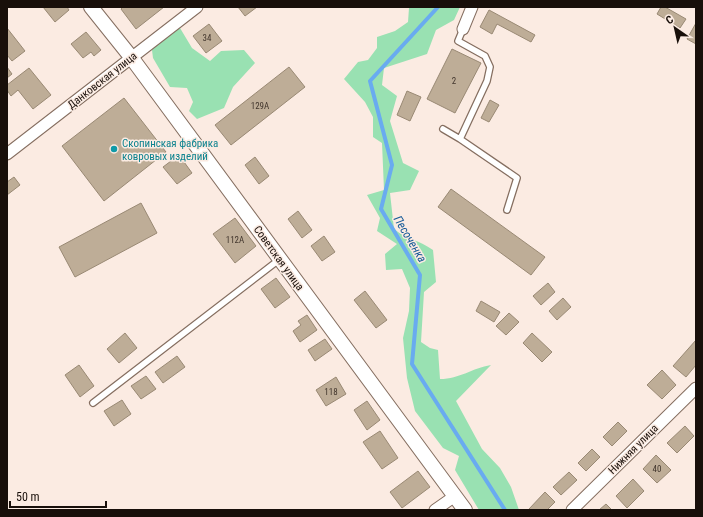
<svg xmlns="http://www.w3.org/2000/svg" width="703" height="517" font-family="'Roboto Condensed',sans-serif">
<rect width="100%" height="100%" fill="#fbebe2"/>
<path fill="#99e1b2" d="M411,7H460L454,20L436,30L427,54L384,68L382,85L397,96L390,121L403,163L419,171L410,190L390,193L394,229C408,240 419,240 433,250L436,282L424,292L421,342L430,348L438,350L440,379C460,379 472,368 491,365L456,401L482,449L500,468L511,487L519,510H479L455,470L459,456L443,448L415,411L407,378L403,338L409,311L410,288L402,269L386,270L385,254L397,244L377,231L380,218L367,195L384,190L382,143L373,137V117L365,102L344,79L358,62L368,60L377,48V37L395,31L408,22L409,8Z
M180,28L192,48L210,61L221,51L244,50L255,63L233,87L224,108L197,119L189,111L193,102L187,88L170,87L153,58L152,50L161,39Z"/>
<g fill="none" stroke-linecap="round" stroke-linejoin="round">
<path stroke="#69abf0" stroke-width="4" d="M438,7L370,81L392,165L381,209L420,275L412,364L505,510"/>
</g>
<path fill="#bead97" stroke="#998974" d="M43,7H67L69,10L55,22Z
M123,7H164L136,29L121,9Z
M238,7H257L245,16Z
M661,7H665L686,19L680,28L657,14Z
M489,10L535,35L531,42L497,24L492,34L480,27Z
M696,23V44L687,39Z
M209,24L222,41L206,53L193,36Z
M7,28L25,51L12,61L7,55Z
M86,32L101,50L94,56L91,52L83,58L71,44Z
M452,49L481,63L455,113L427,99Z
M7,67L12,74L7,78Z
M289,67L305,87L231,145L215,125Z
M29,68L51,95L33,109L18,90L11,96L7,90V85Z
M407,91L421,97L410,121L397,115Z
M124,98L166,152L104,201L62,146Z
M490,100L499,105L489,122L481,118Z
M179,155L192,173L177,184L163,167Z
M255,157L269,176L259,184L245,165Z
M14,177L20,185L7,195V182Z
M451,189L545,257L531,275L438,207Z
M141,203L157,233L75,277L59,247Z
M298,211L312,230L302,238L288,219Z
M235,218L256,246L235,263L213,234Z
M324,236L335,252L322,261L311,246Z
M276,278L290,297L275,308L261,289Z
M548,283L555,292L541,305L533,296Z
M365,291L387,320L376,328L354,300Z
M563,298L571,307L557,320L549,311Z
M481,301L500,312L494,322L476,311Z
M509,313L519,322L506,335L496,326Z
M307,315L317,330L300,342L293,331L301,325L298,321Z
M125,333L137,348L119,363L107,349Z
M532,333L552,352L542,362L523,343Z
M325,339L332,349L315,361L308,350Z
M696,340V365L686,377L673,366Z
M177,356L185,367L163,383L155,372Z
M79,365L94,386L80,397L65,375Z
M662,370L676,385L662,399L647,385Z
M146,376L156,389L141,399L131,386Z
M336,377L346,394L326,406L316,390Z
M122,400L131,414L114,426L104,411Z
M367,401L380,420L367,430L354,410Z
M618,422L627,431L612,446L603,437Z
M685,426L694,436L677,453L667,443Z
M380,431L398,458L382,469L363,442Z
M592,449L600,457L586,471L578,463Z
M656,455L671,470L657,483L643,469Z
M418,471L430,487L402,508L390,492Z
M569,472L577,480L561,495L553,487Z
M633,479L644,491L627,508L616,496Z
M545,492L555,502L547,510H530L529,509Z
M606,504L612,510H599Z"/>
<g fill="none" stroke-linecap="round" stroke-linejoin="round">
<g stroke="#856e60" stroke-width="8">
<path id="service" d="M443,129L460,139L487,81L490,67L485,56L458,41L463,29
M460,139L517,178L507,210
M93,403L280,259"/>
</g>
<g stroke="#856e60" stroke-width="13">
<path id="minor" d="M463,29L472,7
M7,154L197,7
M435,510L455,496
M572,510L696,388"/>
</g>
<g stroke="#856e60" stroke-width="16">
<path id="tertiary" d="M91,7L131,57L465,510"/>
</g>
<use href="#service" stroke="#fff" stroke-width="5.5"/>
<use href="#minor" stroke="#fff" stroke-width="11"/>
<use href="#tertiary" stroke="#fff" stroke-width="14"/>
</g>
<circle fill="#0f9aa8" stroke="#fbebe2" stroke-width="1.5" cx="114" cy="149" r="4"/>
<g text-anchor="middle" stroke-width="3" stroke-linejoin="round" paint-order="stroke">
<g font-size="9" fill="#42362d">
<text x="207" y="41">34</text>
<text x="454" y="84">2</text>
<text x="260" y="109">129А</text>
<text x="235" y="243">112А</text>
<text x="331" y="395">118</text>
<text x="657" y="472">40</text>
</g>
<g font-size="11" fill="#180f0a" stroke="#fbebe2">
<text transform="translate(102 80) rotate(-38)" y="4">Данковская улица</text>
<text transform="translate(279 258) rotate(54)" y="4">Советская улица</text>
<text transform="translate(633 449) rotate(-45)" y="4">Нижняя улица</text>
</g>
<g font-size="11" fill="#0d838f" stroke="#fbebe2" text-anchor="start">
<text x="122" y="147">Скопинская фабрика<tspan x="122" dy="13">ковровых изделий</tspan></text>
</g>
<g font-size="12" font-style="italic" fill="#125897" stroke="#fbebe2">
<text transform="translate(410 239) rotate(59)" y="4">Песоченка</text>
</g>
</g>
<rect width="703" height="517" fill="none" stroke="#180f0a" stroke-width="16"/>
<g transform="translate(675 28) rotate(326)" stroke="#fbebe2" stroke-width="3" paint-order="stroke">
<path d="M0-3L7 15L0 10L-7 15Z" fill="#180f0a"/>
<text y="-6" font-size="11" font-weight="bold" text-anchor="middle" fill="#180f0a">С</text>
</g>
<path d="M10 501v6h96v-6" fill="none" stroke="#180f0a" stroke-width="2"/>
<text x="16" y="501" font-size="12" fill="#180f0a" stroke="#fbebe2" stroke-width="3" paint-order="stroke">50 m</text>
</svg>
